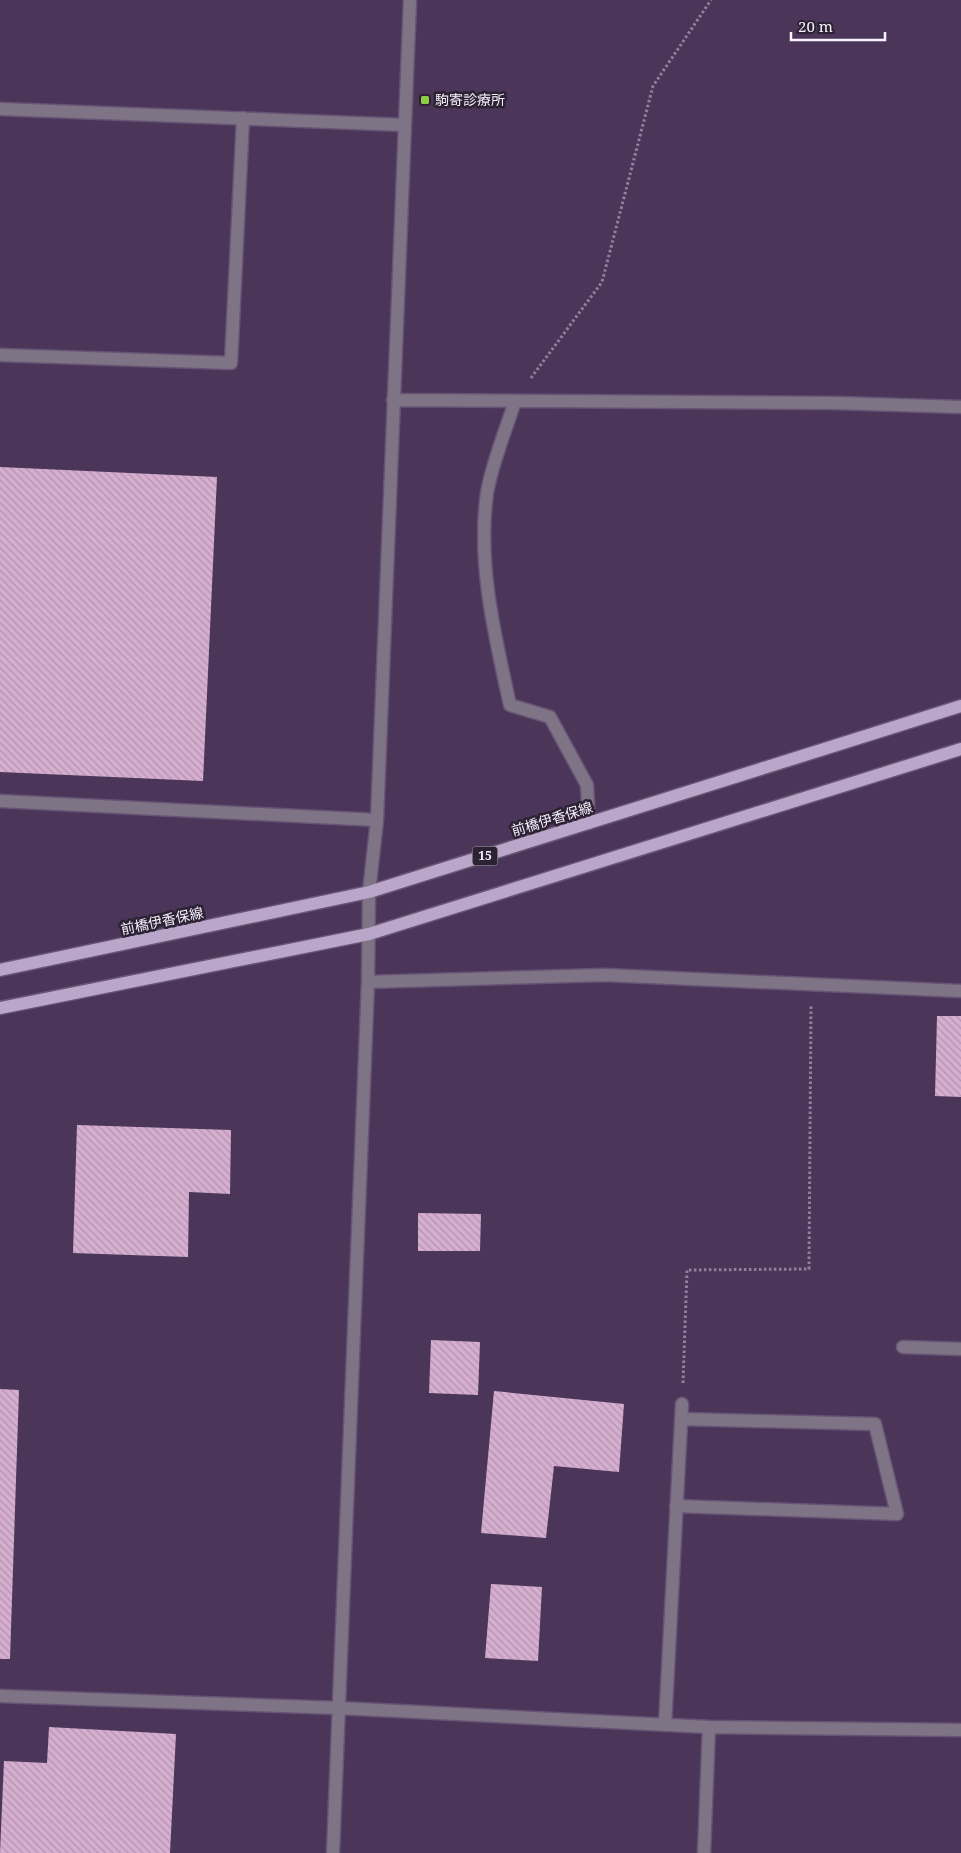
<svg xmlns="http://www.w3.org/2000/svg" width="961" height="1853" font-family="'Noto Serif','Noto Sans JP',serif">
<defs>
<pattern id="building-back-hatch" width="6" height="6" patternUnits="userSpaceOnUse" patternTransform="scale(1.25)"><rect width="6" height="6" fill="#d6aed0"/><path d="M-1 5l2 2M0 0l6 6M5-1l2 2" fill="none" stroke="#b394af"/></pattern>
</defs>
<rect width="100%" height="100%" fill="#4b365a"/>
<path fill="url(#building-back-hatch)" d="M0,467L217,477L203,781L0,772Z
M937,1016H961V1097L935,1096Z
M77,1125L231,1130L230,1194L189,1192L188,1257L73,1253Z
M418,1213L481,1214L480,1251H418Z
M431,1340L480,1342L478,1395L429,1393Z
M0,1389L19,1390L10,1659H0Z
M494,1391L624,1404L619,1472L554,1466L546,1538L481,1533Z
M491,1584L542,1587L538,1661L485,1658Z
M49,1727L176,1734L170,1853H0L4,1761L47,1763Z"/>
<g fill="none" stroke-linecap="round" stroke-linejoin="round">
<g stroke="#675474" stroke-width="15">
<path id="minor" d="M0,109L405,125
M0,355L231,363L243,118
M393,400L836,403L961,407
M515,401C506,430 492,463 487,493C477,564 495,636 510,705L550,717L587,785L589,823
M0,801L377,820
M368,982L605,975L961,991
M903,1347L961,1349
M676,1506L897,1514L875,1424L681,1419
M0,1696L339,1708L709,1727L961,1730
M665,1725L682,1404
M333,1853L368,982L369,892L377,820L410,0
M704,1853L709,1727"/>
</g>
<g stroke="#675474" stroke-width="15">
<path id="major" d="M0,970L369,892L961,706
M0,1008L369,934L961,749"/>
</g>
<path stroke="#91819c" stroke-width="3" stroke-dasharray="2.5 2.5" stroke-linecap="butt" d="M531,378L602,282L653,86L711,0
M683,1383L687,1270L809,1269L811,1006"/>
<use href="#minor" stroke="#7e7486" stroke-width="12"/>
<use href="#major" stroke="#baa6c9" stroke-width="12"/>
</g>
<rect fill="#8ece43" stroke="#2c2233" stroke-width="2" x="420" y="95" width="10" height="10" rx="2.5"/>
<g text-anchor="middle" stroke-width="5" stroke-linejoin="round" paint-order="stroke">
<rect fill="#2c2233" stroke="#bbb3c1" stroke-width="1" x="472.5" y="846.5" width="25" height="19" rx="4"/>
<g font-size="12" font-weight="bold" fill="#f8f1fe">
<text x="485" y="860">15</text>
</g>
<g font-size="14" fill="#f8f1fe" stroke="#2c2233" text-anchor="start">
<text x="435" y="105">駒寄診療所</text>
</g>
<g font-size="14" fill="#f8f1fe" stroke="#2c2233">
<text transform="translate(552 819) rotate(-17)" y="5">前橋伊香保線</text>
<text transform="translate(162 921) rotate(-12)" y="5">前橋伊香保線</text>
</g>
</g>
<path d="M791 32v8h94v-8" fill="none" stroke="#f8f1fe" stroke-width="2.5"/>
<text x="798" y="32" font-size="15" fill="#f8f1fe" stroke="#2c2233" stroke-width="4" paint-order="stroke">20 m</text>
</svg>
